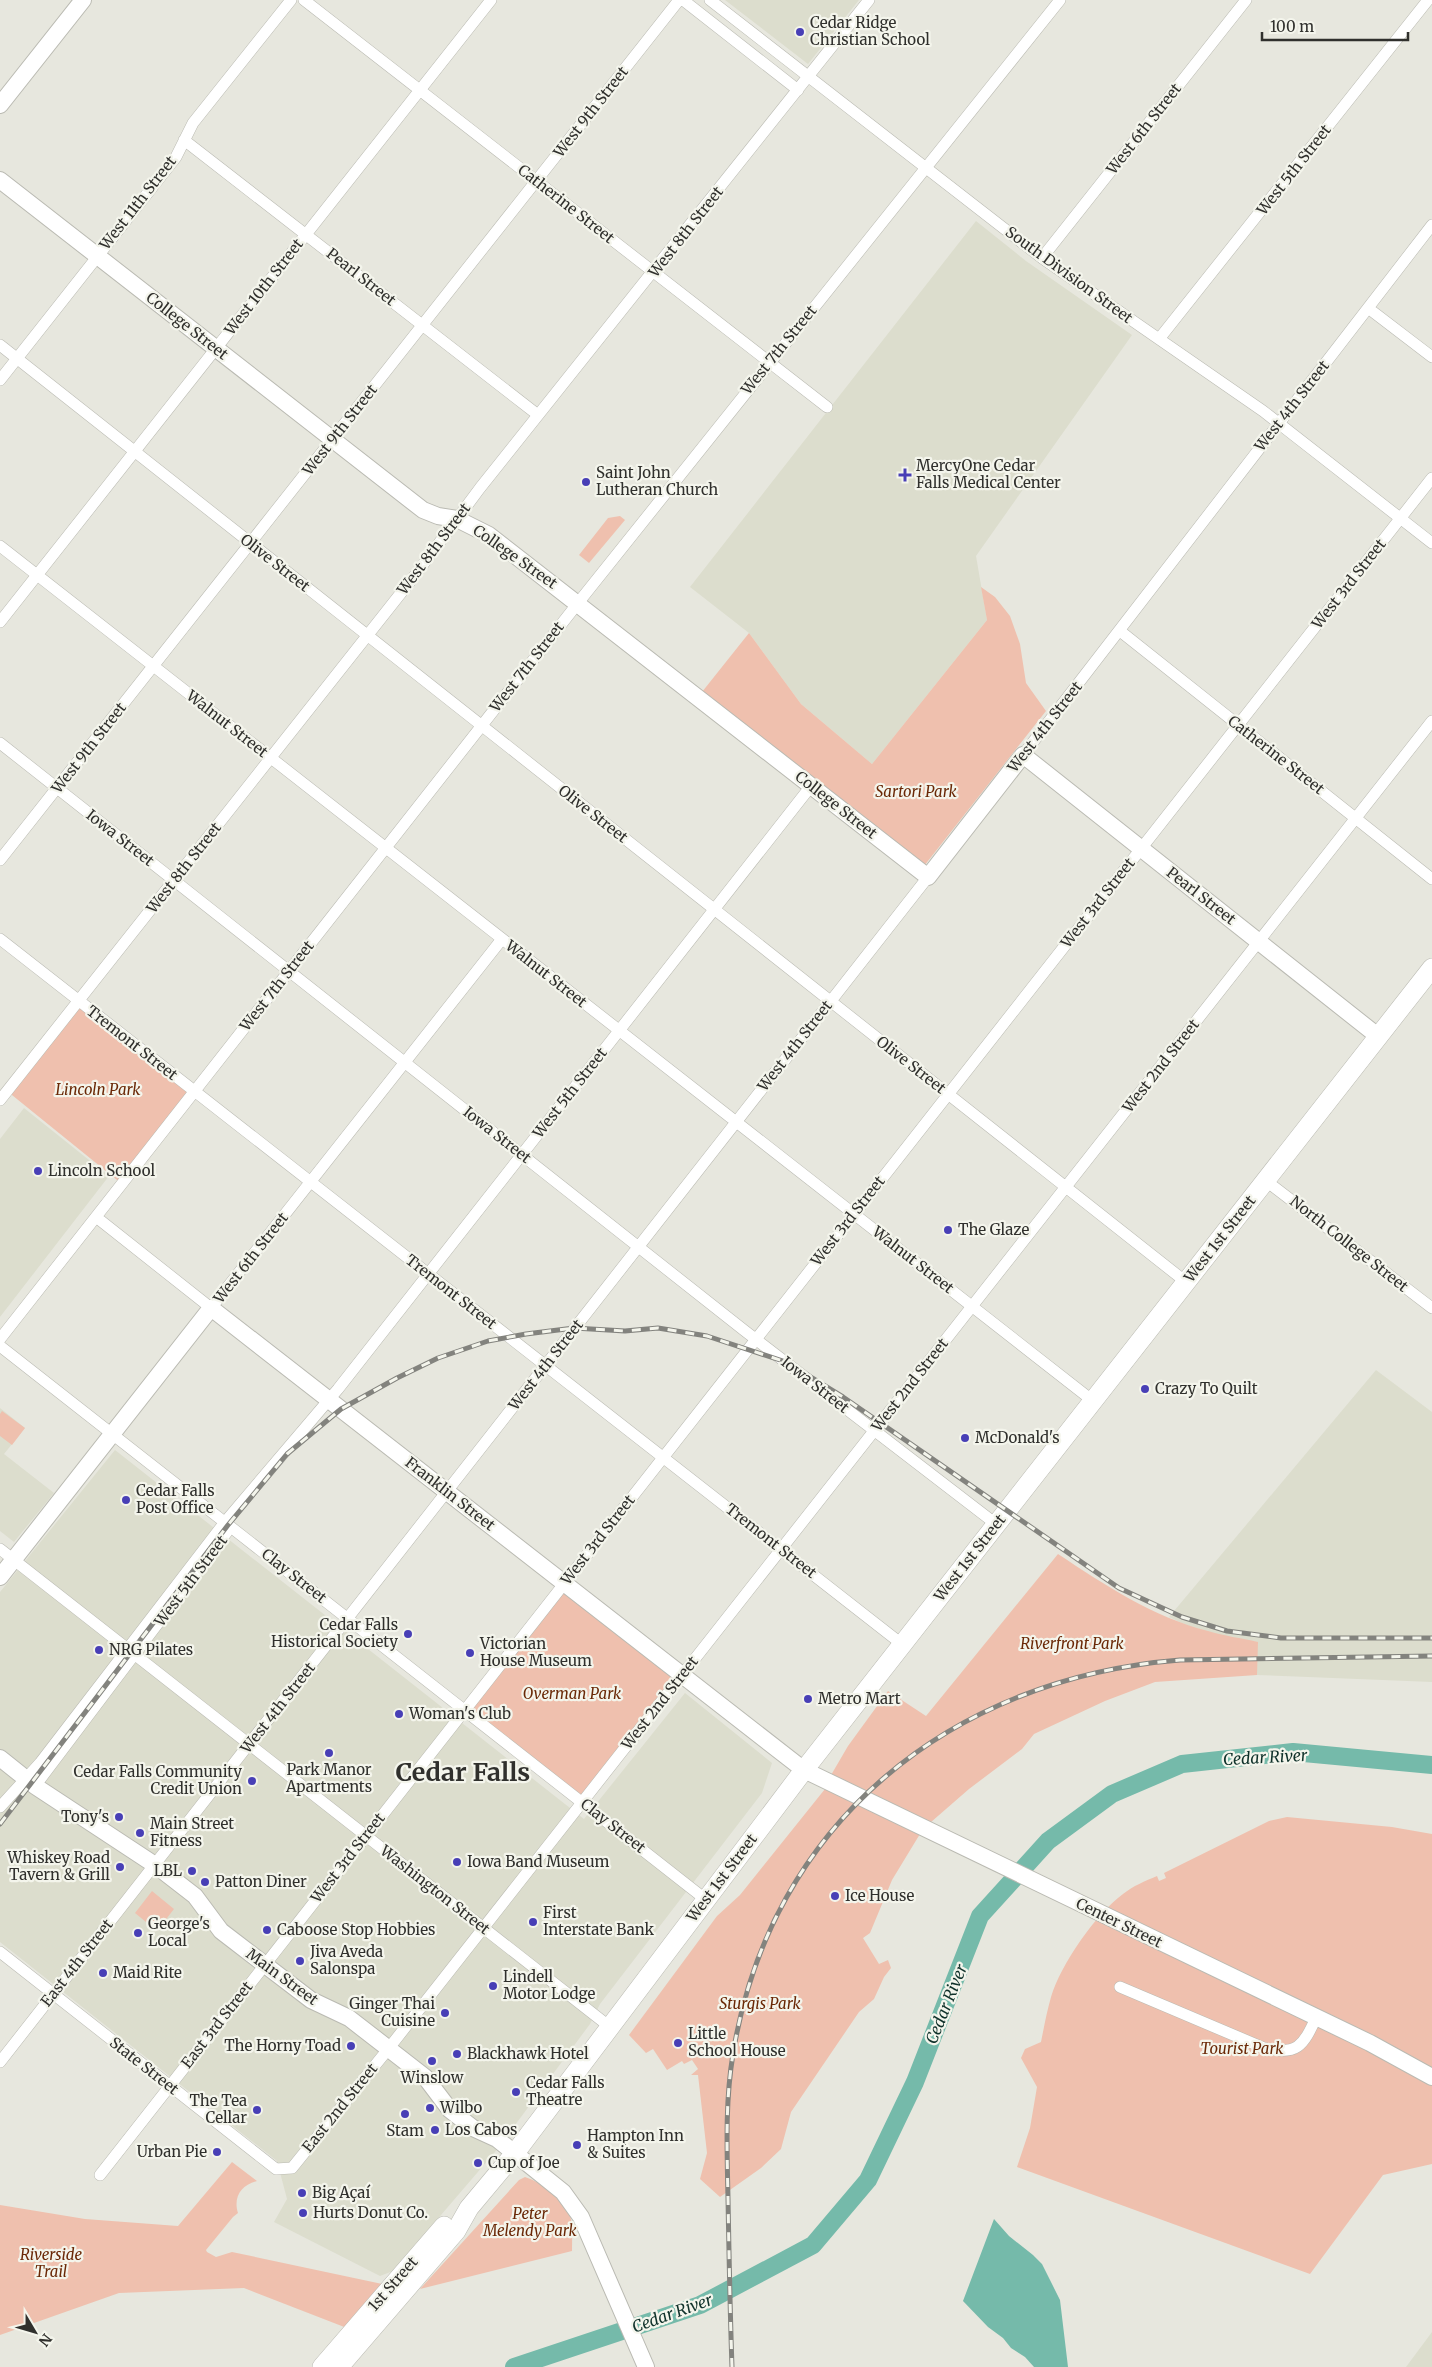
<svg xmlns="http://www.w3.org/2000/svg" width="1432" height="2367" font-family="Merriweather,serif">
<rect width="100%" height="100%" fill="#e7e7de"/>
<path fill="#dcddcd" d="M725,0H859L808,64Z
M976,221L1026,261L1132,335L976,556L987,620L872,764L801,704L749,633L690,587Z
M24,1108L109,1176L0,1317V1139Z
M1376,1370L1432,1412V1682L1257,1675V1642L1207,1635L1169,1617Z
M0,1408L25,1428L4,1454L54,1493L14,1542L0,1531Z
M115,1450L584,1819L685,1693L772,1763L762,1793L600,2004L590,2024L495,2152L393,2271L380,2276L274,2222L287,2199L277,2161L0,1942V1592Z
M1432,2332V2367H1406Z"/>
<path fill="#efc0ae" d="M620,516L625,520L589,563L579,555L608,518Z
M981,587L995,597L1010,616L1020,644L1026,683L1046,711L924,866L702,692L749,633L801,704L872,764L987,620Z
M78,1001L194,1091L122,1184L7,1091Z
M2,1411L25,1428L12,1445L0,1436V1414Z
M1058,1554C1105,1585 1153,1617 1208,1631C1224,1636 1241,1638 1258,1642L1257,1675L1155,1682L1105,1701L1034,1734L1022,1749L969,1789L923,1829L892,1880L870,1933L863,1938L879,1964L888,1960L891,1968L884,1977L874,1999L859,2012L791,2112L781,2149L761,2168L720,2197L700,2179L707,2153L698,2075H691L698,2069L692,2060L684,2064L682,2061L667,2070L653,2049L646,2053L629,2035L717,1916L740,1895L829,1784L827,1782L848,1746L888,1691L926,1716Z
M564,1583L682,1675L583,1802L465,1710Z
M1287,1817L1392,1827L1432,1834V2164L1383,2175L1310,2274L1017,2167L1030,2128L1037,2087L1021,2058L1025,2049L1041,2042C1044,2027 1047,2011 1051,1997C1061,1964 1095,1915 1123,1894C1133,1886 1145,1881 1157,1876L1159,1881L1166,1878L1164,1873L1269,1821Z
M152,1891L174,1909L157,1931L135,1913Z
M232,2162L257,2181C241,2185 233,2197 238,2213L233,2217L206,2250L207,2252L216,2257L232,2252L387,2285L352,2330L244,2288L119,2293L0,2335V2205L85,2219L178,2226Z
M525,2177C542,2183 565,2197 570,2215C573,2226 572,2240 572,2251L420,2289L519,2180Z"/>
<path fill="#75baaa" d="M994,2219L1009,2236L1033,2255L1042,2264L1060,2300L1068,2367H1034L1025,2357L1011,2348L1003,2338L988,2327L963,2301Z"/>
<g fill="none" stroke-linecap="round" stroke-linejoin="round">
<path stroke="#75baaa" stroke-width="18" d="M514,2367L700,2305L813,2245L868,2180L915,2082L980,1916L1048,1841L1112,1794L1182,1764L1293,1752L1432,1765"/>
<g stroke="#babab2" stroke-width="12">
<path id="street" d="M304,0L827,407
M683,0L798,90
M710,0L1042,258L1263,411L1432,543
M184,140L538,415
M1042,258L1246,0
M1368,308L1432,357
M1159,339L1428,0
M0,345L1186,1282
M0,380L176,157L193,123L291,0
M0,546L1093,1401
M0,622L491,0
M1120,631L1432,879
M0,743L745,1331L996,1524
M1023,755L1432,225
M0,860L679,0
M0,939L903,1645
M0,1100L416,574L480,488L869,0
M1265,1180L1432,1308
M96,1217L211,1308L502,939
M0,1339L578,603L1060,0
M0,1346L705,1899
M0,1549L610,2027
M35,1786L227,1532
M0,1807L40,1763L225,1522L338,1389L811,786
M0,1952L276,2169L292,2168L389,2048L1432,721
M1120,1987L1264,2048C1297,2056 1303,2046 1316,2018
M0,2062L928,877
M100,2175L1432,478"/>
</g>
<g stroke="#babab2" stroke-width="18">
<path id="secondary" d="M0,105L83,0
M0,180L423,510L438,516L457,519L489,535L928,877L1023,755L1379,1037
M0,1577L211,1308L804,1770L1370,2043L1432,2077
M0,1758L35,1786L155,1865L195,1896L221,1931L311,2000L349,2018L425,2077L450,2110L473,2128L497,2139L563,2192L581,2217L646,2367"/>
</g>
<g stroke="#babab2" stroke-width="20">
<path id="primary" d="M322,2367L444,2226
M339,2367L456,2231L469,2208L515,2153L804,1770L1432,968"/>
</g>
<use href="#street" stroke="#fff" stroke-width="11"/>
<use href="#secondary" stroke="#fff" stroke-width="16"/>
<use href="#primary" stroke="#fff" stroke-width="19"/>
<g stroke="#83837e" stroke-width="5">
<path id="rail" d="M0,1824L228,1525L287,1454L341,1409L397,1378L438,1358L488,1341L526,1334L574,1328L625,1331L658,1328L707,1336L786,1362L843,1397L1119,1588L1182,1617L1227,1631L1281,1638H1432
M732,2367C730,2311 729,2255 728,2198C727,2150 725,2102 733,2054C770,1823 952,1678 1180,1660L1432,1656"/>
</g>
<use href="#rail" stroke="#f4f5ec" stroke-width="3" stroke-dasharray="9" stroke-linecap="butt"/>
</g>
<g fill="#483fb6" stroke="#f4f5ec" stroke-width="2">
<circle cx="800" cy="32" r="5"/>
<path d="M902.5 467.5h5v5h5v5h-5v5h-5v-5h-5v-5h5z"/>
<circle cx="586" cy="482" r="5"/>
<circle cx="38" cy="1171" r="5"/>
<circle cx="948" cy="1230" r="5"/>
<circle cx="1145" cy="1389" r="5"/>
<circle cx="965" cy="1438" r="5"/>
<circle cx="126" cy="1500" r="5"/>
<circle cx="408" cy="1634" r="5"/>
<circle cx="99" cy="1650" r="5"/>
<circle cx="470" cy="1653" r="5"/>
<circle cx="808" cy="1699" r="5"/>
<circle cx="399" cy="1714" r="5"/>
<circle cx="329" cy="1753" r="5"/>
<circle cx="252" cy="1781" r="5"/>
<circle cx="119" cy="1817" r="5"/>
<circle cx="140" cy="1833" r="5"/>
<circle cx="457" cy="1862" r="5"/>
<circle cx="120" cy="1867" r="5"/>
<circle cx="192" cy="1871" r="5"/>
<circle cx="205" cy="1882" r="5"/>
<circle cx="835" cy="1896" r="5"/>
<circle cx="533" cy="1922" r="5"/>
<circle cx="267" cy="1930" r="5"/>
<circle cx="138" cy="1933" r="5"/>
<circle cx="300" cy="1961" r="5"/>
<circle cx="103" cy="1973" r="5"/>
<circle cx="493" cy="1986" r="5"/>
<circle cx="445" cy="2013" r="5"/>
<circle cx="678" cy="2043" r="5"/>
<circle cx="351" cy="2046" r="5"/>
<circle cx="457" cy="2054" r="5"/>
<circle cx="432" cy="2061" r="5"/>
<circle cx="516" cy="2092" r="5"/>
<circle cx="430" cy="2108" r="5"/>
<circle cx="257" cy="2110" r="5"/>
<circle cx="405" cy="2114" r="5"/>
<circle cx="435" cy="2130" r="5"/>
<circle cx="577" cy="2145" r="5"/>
<circle cx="217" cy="2152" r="5"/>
<circle cx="478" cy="2163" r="5"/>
<circle cx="302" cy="2193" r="5"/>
<circle cx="303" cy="2213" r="5"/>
</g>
<g text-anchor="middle" stroke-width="4.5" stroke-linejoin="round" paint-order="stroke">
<g font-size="15" fill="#30302d" stroke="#f4f5ec" text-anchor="start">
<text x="810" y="28">Cedar Ridge<tspan x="810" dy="17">Christian School</tspan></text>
<text x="916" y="471">MercyOne Cedar<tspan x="916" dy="17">Falls Medical Center</tspan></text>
<text x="596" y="478">Saint John<tspan x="596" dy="17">Lutheran Church</tspan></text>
<text x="48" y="1176">Lincoln School</text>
<text x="958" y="1235">The Glaze</text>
<text x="1155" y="1394">Crazy To Quilt</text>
<text x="975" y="1443">McDonald's</text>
<text x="136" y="1496">Cedar Falls<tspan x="136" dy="17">Post Office</tspan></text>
<text x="398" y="1630" text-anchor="end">Cedar Falls<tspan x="398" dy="17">Historical Society</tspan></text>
<text x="480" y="1649">Victorian<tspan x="480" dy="17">House Museum</tspan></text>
<text x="109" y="1655">NRG Pilates</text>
<text x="818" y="1704">Metro Mart</text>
<text x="409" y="1719">Woman's Club</text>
<text x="329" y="1775" text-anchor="middle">Park Manor<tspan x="329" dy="17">Apartments</tspan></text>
<text x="242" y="1777" text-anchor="end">Cedar Falls Community<tspan x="242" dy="17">Credit Union</tspan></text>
<text x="109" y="1822" text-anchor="end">Tony's</text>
<text x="150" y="1829">Main Street<tspan x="150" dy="17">Fitness</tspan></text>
<text x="110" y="1863" text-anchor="end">Whiskey Road<tspan x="110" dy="17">Tavern &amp; Grill</tspan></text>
<text x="467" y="1867">Iowa Band Museum</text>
<text x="182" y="1876" text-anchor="end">LBL</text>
<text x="215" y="1887">Patton Diner</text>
<text x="845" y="1901">Ice House</text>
<text x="543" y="1918">First<tspan x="543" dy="17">Interstate Bank</tspan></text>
<text x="148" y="1929">George's<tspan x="148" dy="17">Local</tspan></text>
<text x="277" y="1935">Caboose Stop Hobbies</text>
<text x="310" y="1957">Jiva Aveda<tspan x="310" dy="17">Salonspa</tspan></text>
<text x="113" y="1978">Maid Rite</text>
<text x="503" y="1982">Lindell<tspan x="503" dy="17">Motor Lodge</tspan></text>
<text x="435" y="2009" text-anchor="end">Ginger Thai<tspan x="435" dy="17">Cuisine</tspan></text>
<text x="688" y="2039">Little<tspan x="688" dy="17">School House</tspan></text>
<text x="341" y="2051" text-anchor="end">The Horny Toad</text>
<text x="467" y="2059">Blackhawk Hotel</text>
<text x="432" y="2083" text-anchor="middle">Winslow</text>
<text x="526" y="2088">Cedar Falls<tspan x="526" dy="17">Theatre</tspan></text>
<text x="247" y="2106" text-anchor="end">The Tea<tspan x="247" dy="17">Cellar</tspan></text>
<text x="440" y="2113">Wilbo</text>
<text x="445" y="2135">Los Cabos</text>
<text x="405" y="2136" text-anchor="middle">Stam</text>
<text x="587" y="2141">Hampton Inn<tspan x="587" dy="17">&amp; Suites</tspan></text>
<text x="207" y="2157" text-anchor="end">Urban Pie</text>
<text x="488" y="2168">Cup of Joe</text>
<text x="312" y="2198">Big Açaí</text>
<text x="313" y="2218">Hurts Donut Co.</text>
</g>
<g font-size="15" fill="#30302d" stroke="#f4f5ec">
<text transform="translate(591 112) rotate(-52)" y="5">West 9th Street</text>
<text transform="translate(1144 129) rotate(-52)" y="5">West 6th Street</text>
<text transform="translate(1294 170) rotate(-52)" y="5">West 5th Street</text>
<text transform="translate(138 203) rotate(-52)" y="5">West 11th Street</text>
<text transform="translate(566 204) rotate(38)" y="5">Catherine Street</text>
<text transform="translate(686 232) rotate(-52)" y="5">West 8th Street</text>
<text transform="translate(1069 275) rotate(36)" y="5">South Division Street</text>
<text transform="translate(361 277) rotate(38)" y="5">Pearl Street</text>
<text transform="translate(264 287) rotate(-52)" y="5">West 10th Street</text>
<text transform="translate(187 326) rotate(38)" y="5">College Street</text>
<text transform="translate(779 350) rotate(-51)" y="5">West 7th Street</text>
<text transform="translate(1292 406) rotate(-52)" y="5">West 4th Street</text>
<text transform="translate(340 430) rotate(-52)" y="5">West 9th Street</text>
<text transform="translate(434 549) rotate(-53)" y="5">West 8th Street</text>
<text transform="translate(515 557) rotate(35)" y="5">College Street</text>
<text transform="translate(275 563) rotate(38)" y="5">Olive Street</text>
<text transform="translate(1349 584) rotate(-52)" y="5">West 3rd Street</text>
<text transform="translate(527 667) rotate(-52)" y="5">West 7th Street</text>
<text transform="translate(227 724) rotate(38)" y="5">Walnut Street</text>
<text transform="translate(1045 727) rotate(-52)" y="5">West 4th Street</text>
<text transform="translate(89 748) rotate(-52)" y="5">West 9th Street</text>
<text transform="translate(1276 755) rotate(38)" y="5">Catherine Street</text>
<text transform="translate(836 805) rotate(38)" y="5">College Street</text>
<text transform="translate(593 814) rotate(38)" y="5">Olive Street</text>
<text transform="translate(120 838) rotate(38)" y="5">Iowa Street</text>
<text transform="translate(184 868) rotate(-52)" y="5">West 8th Street</text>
<text transform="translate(1201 896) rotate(38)" y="5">Pearl Street</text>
<text transform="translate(1098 903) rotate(-52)" y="5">West 3rd Street</text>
<text transform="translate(546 974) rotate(38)" y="5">Walnut Street</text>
<text transform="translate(277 986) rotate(-52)" y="5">West 7th Street</text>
<text transform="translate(132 1043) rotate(38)" y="5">Tremont Street</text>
<text transform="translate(795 1046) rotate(-52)" y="5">West 4th Street</text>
<text transform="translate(911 1065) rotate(38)" y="5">Olive Street</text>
<text transform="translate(1161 1066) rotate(-52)" y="5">West 2nd Street</text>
<text transform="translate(570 1093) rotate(-52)" y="5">West 5th Street</text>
<text transform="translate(497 1135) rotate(38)" y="5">Iowa Street</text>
<text transform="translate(848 1221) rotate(-52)" y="5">West 3rd Street</text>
<text transform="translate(1220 1239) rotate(-52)" y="5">West 1st Street</text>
<text transform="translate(1349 1244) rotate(38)" y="5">North College Street</text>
<text transform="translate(251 1258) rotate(-52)" y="5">West 6th Street</text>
<text transform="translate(913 1260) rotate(38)" y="5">Walnut Street</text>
<text transform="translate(451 1292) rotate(38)" y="5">Tremont Street</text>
<text transform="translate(546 1365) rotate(-52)" y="5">West 4th Street</text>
<text transform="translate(815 1385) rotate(38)" y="5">Iowa Street</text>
<text transform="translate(910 1385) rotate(-52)" y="5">West 2nd Street</text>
<text transform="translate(450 1494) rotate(38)" y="5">Franklin Street</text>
<text transform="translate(598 1540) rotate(-52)" y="5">West 3rd Street</text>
<text transform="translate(771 1541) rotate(38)" y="5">Tremont Street</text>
<text transform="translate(970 1558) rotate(-52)" y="5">West 1st Street</text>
<text transform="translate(294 1576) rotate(38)" y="5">Clay Street</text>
<text transform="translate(191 1581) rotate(-53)" y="5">West 5th Street</text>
<text transform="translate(660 1703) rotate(-52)" y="5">West 2nd Street</text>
<text transform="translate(278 1708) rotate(-52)" y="5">West 4th Street</text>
<text transform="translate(613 1826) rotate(38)" y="5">Clay Street</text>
<text transform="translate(348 1858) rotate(-52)" y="5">West 3rd Street</text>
<text transform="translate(722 1878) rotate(-53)" y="5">West 1st Street</text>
<text transform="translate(435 1890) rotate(38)" y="5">Washington Street</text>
<text transform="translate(1119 1923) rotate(26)" y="5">Center Street</text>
<text transform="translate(77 1963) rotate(-52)" y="5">East 4th Street</text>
<text transform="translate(282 1977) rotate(36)" y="5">Main Street</text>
<text transform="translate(217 2025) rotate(-52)" y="5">East 3rd Street</text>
<text transform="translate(144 2066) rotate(38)" y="5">State Street</text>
<text transform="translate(340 2108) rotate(-51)" y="5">East 2nd Street</text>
<text transform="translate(393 2284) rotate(-49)" y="5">1st Street</text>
</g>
<g font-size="15" font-style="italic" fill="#6a2806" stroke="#f4f5ec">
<text x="916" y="797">Sartori Park</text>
<text x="98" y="1095">Lincoln Park</text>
<text x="1072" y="1649">Riverfront Park</text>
<text x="572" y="1699">Overman Park</text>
<text x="760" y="2009">Sturgis Park</text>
<text x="1242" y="2054">Tourist Park</text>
<text x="530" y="2219">Peter<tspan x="530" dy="17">Melendy Park</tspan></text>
<text x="51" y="2260">Riverside<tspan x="51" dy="17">Trail</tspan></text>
</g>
<g font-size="16" font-style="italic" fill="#0f312a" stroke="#f4f5ec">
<text transform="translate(1265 1757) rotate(-3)" y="6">Cedar River</text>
<text transform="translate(946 2004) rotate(-68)" y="6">Cedar River</text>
<text transform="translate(672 2313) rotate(-20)" y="6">Cedar River</text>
</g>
<g font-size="25" font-weight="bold" fill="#30302d" stroke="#f4f5ec">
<text x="463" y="1781">Cedar Falls</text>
</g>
</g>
<g transform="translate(35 2332) rotate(128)" stroke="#f4f5ec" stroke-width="4" paint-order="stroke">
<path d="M0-4L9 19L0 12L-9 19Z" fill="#30302d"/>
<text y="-8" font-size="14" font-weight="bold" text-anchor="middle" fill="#30302d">N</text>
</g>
<path d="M1262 32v8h146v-8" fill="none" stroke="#30302d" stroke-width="2.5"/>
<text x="1270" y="32" font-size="15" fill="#30302d" stroke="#f4f5ec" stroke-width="4" paint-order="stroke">100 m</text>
</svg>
